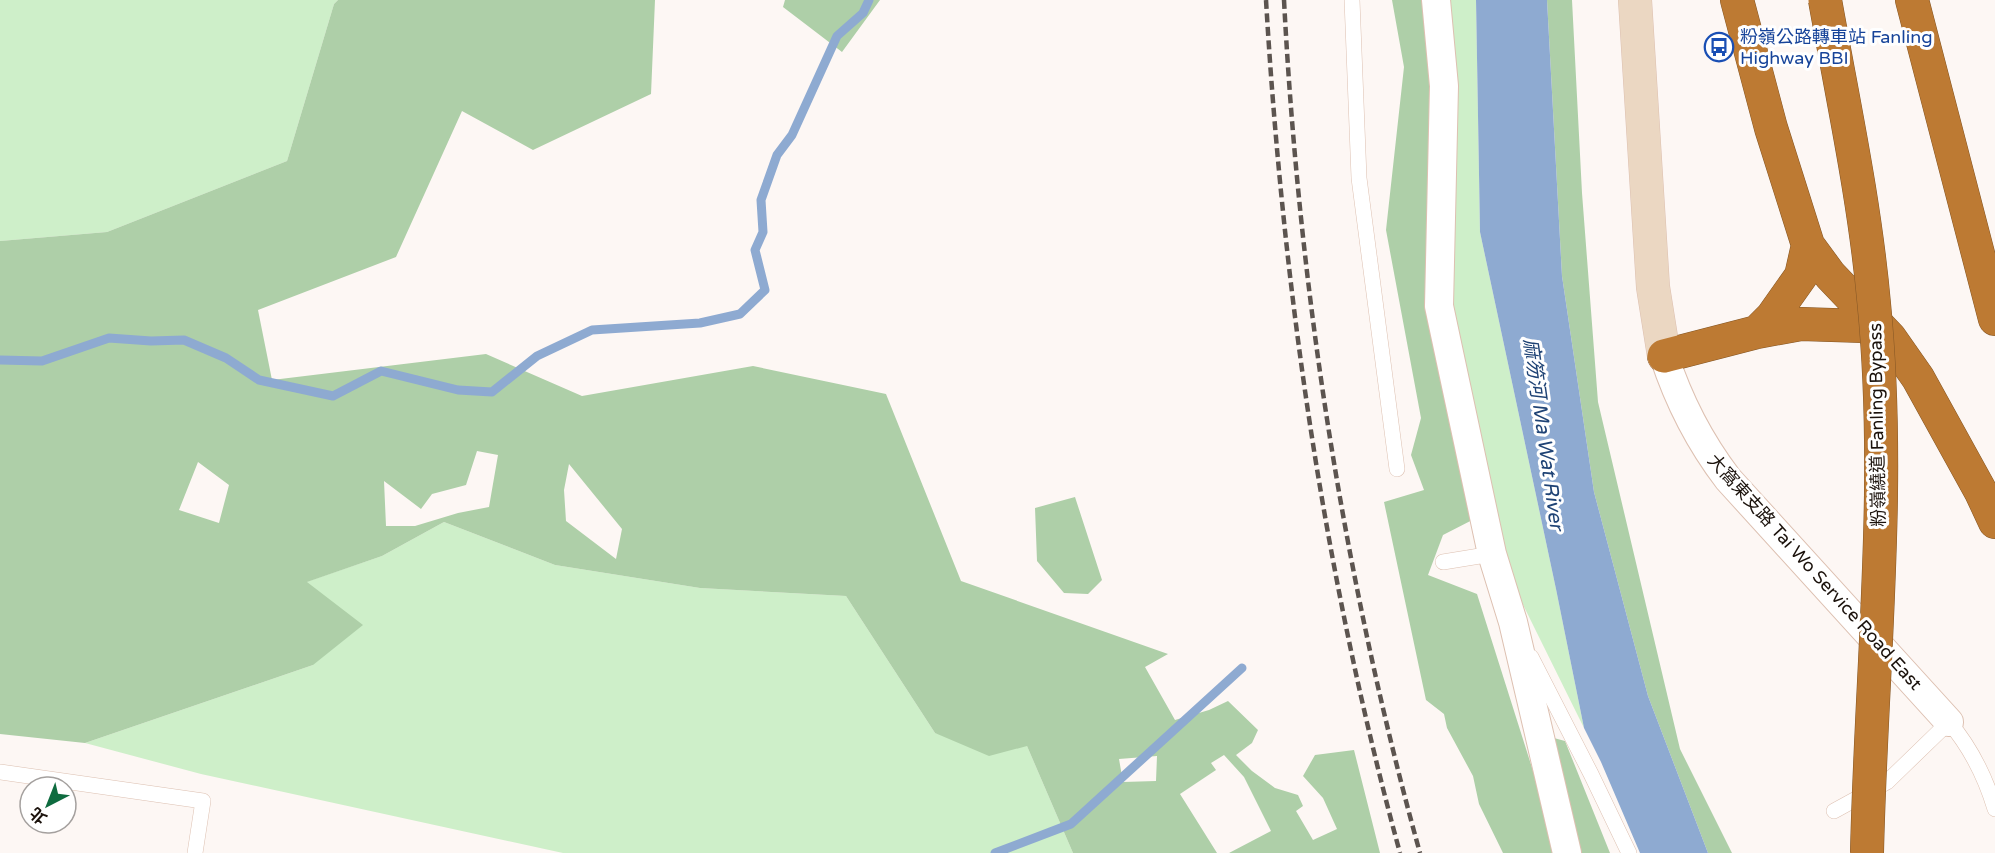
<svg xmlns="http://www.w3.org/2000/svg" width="1995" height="853" font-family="'Varela Round','Noto Sans TC',sans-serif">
<rect width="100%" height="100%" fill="#fdf7f4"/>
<path fill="#ceefc9" d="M0,0H338L334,4L287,161L107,232L0,241Z
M1437,0H1476L1480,232L1556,589L1584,728L1495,548L1450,305Z
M444,522L555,565L700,588L846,596L935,733L1027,746L1073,853H563L201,774L85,743L313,665L306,582L382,556Z"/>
<path fill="#aecfa8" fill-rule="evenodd" d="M338,0H655L651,94L533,150L462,111L396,257L258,310L272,380L486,354L582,396L753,366L886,394L961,581L1168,654L1145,667L1175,720L1209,710L1228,701L1258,730L1252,743L1236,755L1252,771L1275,788L1298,795L1303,806L1296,811L1313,840L1337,829L1323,798L1303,776L1315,755L1354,750L1380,853H1229L1271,831L1244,777L1224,755L1211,763L1216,770L1180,794L1217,853H1073L1027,746L989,756L935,733L846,596L700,588L555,565L444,522L382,556L307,582L363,625L313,665L85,743L0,734V241L107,232L287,161L334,4ZM477,451L498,455L489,507L458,513L415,526H386L384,481L421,509L432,494L466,485ZM198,462L229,485L219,523L179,510ZM569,464L622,529L616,559L566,521L564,490ZM1157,756L1156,781L1123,782L1119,759Z
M785,0H880L842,52L783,7Z
M1392,0H1437L1450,305L1484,514L1443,535L1428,575L1477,594L1559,853H1503L1479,804L1473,776L1447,728L1444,714L1426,700L1384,502L1424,490L1411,455L1421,418L1386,230L1404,67Z
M1547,0H1572L1582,193L1598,402L1680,749L1732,853H1708L1648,696L1594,492L1562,276Z
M1075,497L1102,580L1088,594L1064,593L1037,561L1035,508Z
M1539,734L1565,741L1610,853H1574Z"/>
<path fill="#8eaad1" d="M1476,0H1547L1562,276L1594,492L1648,696L1708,853H1640L1601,762L1584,728L1556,589L1480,232Z"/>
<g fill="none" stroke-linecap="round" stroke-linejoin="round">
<path stroke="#8eaad1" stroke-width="9" d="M0,360L42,361L109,338L151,341L184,340L226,358L259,380L333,396L381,371L458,390L492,392L537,356L592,330L700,323L740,314L765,290L755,250L763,232L761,200L777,155L792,135L837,36L863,13L869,0
M995,853L1071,824L1242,668"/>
<g stroke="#ddc0b1" stroke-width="16">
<path id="lane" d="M1352,0L1359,178L1397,469
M1443,562L1492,554
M1531,657L1591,774L1629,853
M0,772L203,801L195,853
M1834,811L1887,782L1949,722C1971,748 1985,776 1995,809"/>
</g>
<g stroke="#ddc0b1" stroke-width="30">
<path id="street" d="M1436,0L1444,86L1439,306L1492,554L1513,622L1567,853
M1664,356C1679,402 1699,441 1728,479L1949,722"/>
</g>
<g stroke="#ddc0b1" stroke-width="34">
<path id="secondary" d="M1635,0L1653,287L1664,356"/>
</g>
<g stroke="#845625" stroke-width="34">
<path id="highway" d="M1737,0L1771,128L1808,245L1830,275L1890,338L1918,378L1981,492L1995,522
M1912,0L1995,319
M1757,332L1772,317L1801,276L1808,245
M1664,356L1757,332L1801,324L1863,326L1886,336"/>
</g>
<use href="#lane" stroke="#fff" stroke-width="15"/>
<use href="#street" stroke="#fff" stroke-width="28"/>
<use href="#secondary" stroke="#ebd7c2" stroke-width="33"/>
<use href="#highway" stroke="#bd7a33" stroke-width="33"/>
<path stroke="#5c544f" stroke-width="4.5" stroke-dasharray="9 4.5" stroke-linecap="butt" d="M1266,0C1283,288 1324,575 1400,853
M1284,0C1299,287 1343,576 1420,853"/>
<g stroke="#845625" stroke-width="34" stroke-linecap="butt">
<path id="highway-bridge" d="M1825,0C1843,101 1865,202 1874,304C1892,486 1871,671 1867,853"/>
</g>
<use href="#highway-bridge" stroke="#bd7a33" stroke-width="33"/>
</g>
<defs>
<g id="bus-ring" transform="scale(1.5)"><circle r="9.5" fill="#fff" stroke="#1a4fb4" stroke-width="1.5"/><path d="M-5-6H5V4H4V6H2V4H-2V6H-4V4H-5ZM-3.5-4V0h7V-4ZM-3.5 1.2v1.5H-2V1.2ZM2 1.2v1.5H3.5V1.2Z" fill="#1a4fb4"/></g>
</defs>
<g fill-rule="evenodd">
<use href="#bus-ring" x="1719" y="47"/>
</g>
<g text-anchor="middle" stroke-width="6" stroke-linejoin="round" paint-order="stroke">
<g font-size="18" fill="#164399" stroke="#fff" text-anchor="start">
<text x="1740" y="43">粉嶺公路轉車站 Fanling<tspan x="1740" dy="21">Highway BBI</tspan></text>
</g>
<g font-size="18" fill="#1b120c" stroke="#fff">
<text transform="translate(1877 425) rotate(-91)" y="6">粉嶺繞道 Fanling Bypass</text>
<text transform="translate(1815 572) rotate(48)" y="6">大窩東支路 Tai Wo Service Road East</text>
</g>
<g font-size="20" font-style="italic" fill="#1f4375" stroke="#fff">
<text transform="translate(1544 434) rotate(82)" y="7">麻笏河 Ma Wat River</text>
</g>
</g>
<g transform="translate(48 805) rotate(222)"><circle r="28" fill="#ffffff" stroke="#a4a09e" stroke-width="1.5"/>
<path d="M0-4.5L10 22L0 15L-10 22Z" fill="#0e6b3f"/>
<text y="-9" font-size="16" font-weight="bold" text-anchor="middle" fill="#1b120c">北</text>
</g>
</svg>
